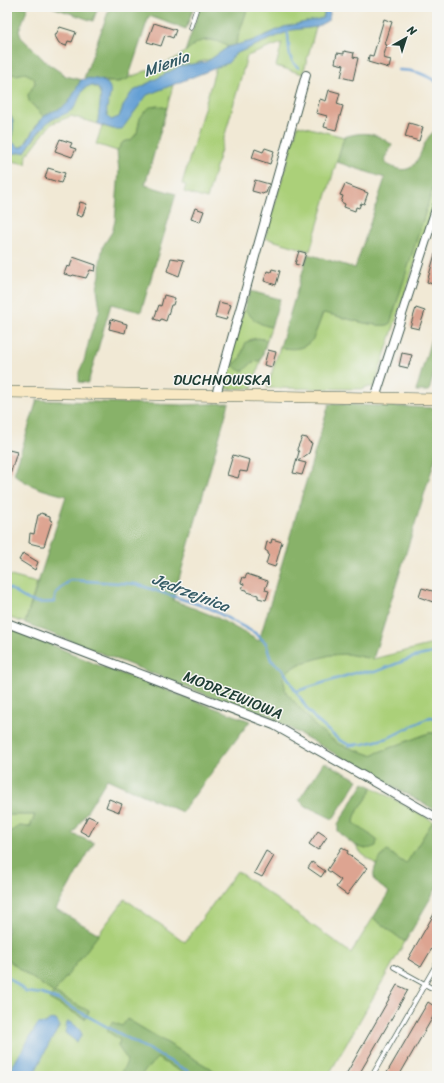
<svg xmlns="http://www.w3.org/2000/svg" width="444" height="1083" font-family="Sriracha,sans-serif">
<rect width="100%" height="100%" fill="#f6f6f2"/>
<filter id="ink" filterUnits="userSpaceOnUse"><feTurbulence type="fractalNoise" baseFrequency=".025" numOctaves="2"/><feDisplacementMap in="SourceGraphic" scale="8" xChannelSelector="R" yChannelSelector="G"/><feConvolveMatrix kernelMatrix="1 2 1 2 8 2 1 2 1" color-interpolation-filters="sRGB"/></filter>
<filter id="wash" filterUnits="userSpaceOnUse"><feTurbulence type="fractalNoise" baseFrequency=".012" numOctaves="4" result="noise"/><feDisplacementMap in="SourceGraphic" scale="16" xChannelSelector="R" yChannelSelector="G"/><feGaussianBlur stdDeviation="0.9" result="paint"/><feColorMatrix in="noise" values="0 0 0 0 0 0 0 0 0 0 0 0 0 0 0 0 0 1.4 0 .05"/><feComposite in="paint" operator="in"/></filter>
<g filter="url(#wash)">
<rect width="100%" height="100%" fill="#f1e9d5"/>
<path fill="#abd079" stroke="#658656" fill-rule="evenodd" d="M248,7H321L325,11L323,18L235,46Z
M316,27L303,74L276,66L282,43L247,56L207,199L184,192L186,185L182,184L216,67L228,63L235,54L292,30Z
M209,40L220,42L228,47L211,59L199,62L163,77L148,83L132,92L124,104L119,117L111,121C98,109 118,98 106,82H119L177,58L196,42Z
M7,73L16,75L25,73L34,77L35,83L28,95L29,101L44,117L37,124L23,147H19L12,142C11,130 18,123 7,111Z
M173,85L167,108L157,106L140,118L137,133L131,140L123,142L117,151L96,144L102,126L113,129L138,107L146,95Z
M91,86C108,88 97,112 98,124L71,116L51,124L27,155L26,164L7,160V152L10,154L25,152L40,131L48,122L56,118L86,87Z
M298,125L344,137L310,251L265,238Z
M437,175V195L374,387H365L364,389L267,388L280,347C311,354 314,337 323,313C336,315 380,330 390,324Z
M244,309C254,320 256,323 271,327L267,340C247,335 245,342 240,359L248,367L253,362L261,360L252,388L223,389L222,386Z
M7,575L37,583L25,623L7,617Z
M437,643V733H429L371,755L338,744L315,727L286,692L282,677L290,669L302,663L330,655L347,654L373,659Z
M372,787L433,821L406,864L383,854L377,865L362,854L356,846L366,849L371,835L361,830L354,823C354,808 369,802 372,787Z
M7,815H35L30,827L19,826L7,834Z
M237,871L351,953L373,918L405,942L328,1076H223L127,1019L118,1046C126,1060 132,1057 121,1073L126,1076H7V959L22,971L54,993L125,899L185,942ZM50,999L89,1011L85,1019Z
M157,1058L189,1076H140Z"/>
<path fill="#88b269" stroke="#54784e" d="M7,7H28L19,31L21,37L47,63L66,76L81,80C76,88 72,101 64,107C58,111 50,112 44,117L29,101L28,95L35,83L34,78L25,73L16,75L7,73Z
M52,7H98L93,21Z
M110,7H194L186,29L149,16L128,79C110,86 102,78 84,78Z
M200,7H248L235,46L228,47C209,35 200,39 185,52Z
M157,106L167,108L145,185L176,194L141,312L111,304L88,383L79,382V372L84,361L91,333L100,310L97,288L100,275V262L103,246L112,232L115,221L119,171L117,151L123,142L131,140L137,133L140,118L145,111L150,107Z
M437,130V175L390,324C380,330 337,315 323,313L313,339C303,350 293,350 280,347L308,254L355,268L385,178L337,162L344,137C363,131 376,132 392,145L385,158V163C425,187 416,138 437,130Z
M250,291L280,299L271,327C256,323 254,320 244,309Z
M435,325L437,326V363L429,391H416Z
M258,338L267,340L261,360C258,361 256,361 254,362C246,365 245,378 234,366L235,363L240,359L246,342Z
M37,400L183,405L229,403L173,600L216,617L259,641L329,404L437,408V453L373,659L347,654L330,655L302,663L290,669L283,677L286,692L315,726L338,744L371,755L429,733H437V811L268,716L247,711L25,623L66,496C47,491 29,487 14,474Z
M7,627L32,636L98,665L250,721L182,812L107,779L73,834L94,843L56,909L99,934L54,993L89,1011L85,1019L49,999L54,993L22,971L7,959V834L19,826L30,827L35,815H7Z
M324,762L358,780L333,819L306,806L299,800Z
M364,783L372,787C369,802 354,808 354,823L377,840L376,846C361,854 349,841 338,831V824Z
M433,821L437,824V887L405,942L373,918L389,892C385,889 379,886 376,882C369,872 380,857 387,851L406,864Z
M127,1019L223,1076H189L157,1058L140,1076H126L120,1073C132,1058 125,1059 118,1046L120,1040L107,1031L112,1022L122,1026Z"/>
<path fill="#639fd4" stroke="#416e84" d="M321,7H328L330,13L329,20L316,27L292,30L235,54L228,63L147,95L122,129H113L98,124C97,115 104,95 98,88C96,86 90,85 87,87C80,90 79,102 74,108C66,116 55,116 47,123C38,131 32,142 25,152L10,154L7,152V111C18,123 11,130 12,142L19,147H23C30,137 35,126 43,118C48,112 55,111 62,108C71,103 76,88 81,80C87,78 93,78 100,80C124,87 97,109 111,120L119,117L124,104L132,92L180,66L206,62L211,59L228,47L252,41L284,27L323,18L325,11Z
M52,1019L56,1020L60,1026L49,1044L33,1076H14L10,1070L36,1027L38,1024L45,1023Z
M67,1022C73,1022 79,1028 82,1034L78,1041L77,1042L65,1033Z"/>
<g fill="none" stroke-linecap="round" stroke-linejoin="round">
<path stroke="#639fd4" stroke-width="2.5" d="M287,30C291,45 285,59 299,68
M399,70C415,70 424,74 437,82
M7,588C13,589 16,593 21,596C34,604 40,603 54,602L56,593L70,580L136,584L209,608L255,633L266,643L271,660L283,670L307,709L316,720L339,740L350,745L364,744L388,738L430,717L437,718
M297,691L358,672H375L414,657L437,652
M7,976L26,992L42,994L58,1000L197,1076"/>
</g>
<g id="blocks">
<path fill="#dda491" d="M384,19L392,22L385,44L387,45L383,58L391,60L389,68L368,62L369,55L373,56Z
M154,23L176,30L173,38L165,35L161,46L147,42Z
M60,27L76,32L72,42L68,41L66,46L59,43L55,36Z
M344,51L354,53L353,57L358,58L353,80L341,77L344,65L335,63L337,53L344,54Z
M329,90L340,93L337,104L343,106L336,130L324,127L327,116L316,113L320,99L326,101Z
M409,123L423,127L419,141L405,137Z
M60,139L72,143L70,147L76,149L72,157L55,151Z
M265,148L274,151L270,164L252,158L255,149L263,152Z
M48,168L65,173L61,183L45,178Z
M255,180L269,184L266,193H264L263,194L252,191Z
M345,184L368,193L364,204L361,203L359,208L356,207L355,211L344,207L345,204L341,202L343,196L340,195Z
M80,202L87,204L82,217L76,215Z
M195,208L204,211L200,222L191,219Z
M299,251L306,253L302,266L295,264Z
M435,254L437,255V286L427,282Z
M73,257L96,265L95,271L90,270L86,278L73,275L72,276L64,274L67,266L70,267Z
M171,258L184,260L179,276L167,271Z
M272,269L280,271L276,285L264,281L267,271L271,272Z
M164,295L175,298L173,305H171L166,321L161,319L160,321L154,319L159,305L161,306Z
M219,302L231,305L226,320L215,317Z
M416,308L425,311L419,329L410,327Z
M111,319L127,324L125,333L109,329Z
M268,350L276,352L272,367L264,365Z
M402,353L412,355L408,368L399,366Z
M302,437L307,438L309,442L312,443L309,453L298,461L306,463L302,475L293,473L299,452L297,449Z
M9,450L17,452L9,478L7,477V457Z
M233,455L250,460L247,472L240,471L238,478L227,475Z
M41,513L50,516V520L52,521L44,546H41L29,543L30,533L34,534L38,515H40Z
M272,539L282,542L275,567L266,564L269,554H268V552L265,550L267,542L271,543Z
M23,553L38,562L35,570L19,560Z
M247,574L268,581L265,590L269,591L266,600L258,598V595L247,592V590L242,589L244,584L241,583L243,577L245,578Z
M422,588L436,592L433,602L419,597Z
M109,799L122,804L119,812L106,807Z
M88,816L97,820L89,836L80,831Z
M318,831L327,837L318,850L309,844Z
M342,847L348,851L347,853L367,868L347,895L336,887L341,880L327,870Z
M266,851L274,856L262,877L254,873Z
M312,862L325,871L321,877L308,868Z
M437,909V940L421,967L408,959Z
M397,985L408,990L358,1076H345Z
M428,1002L437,1008L434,1015L399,1076H385Z"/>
</g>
</g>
<g filter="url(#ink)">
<use href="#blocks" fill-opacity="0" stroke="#3e574c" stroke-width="1"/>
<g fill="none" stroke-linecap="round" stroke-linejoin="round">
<g stroke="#3e574c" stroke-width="5.5">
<path id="lane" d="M190,28L197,7
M394,967L437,991
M372,1076L437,963"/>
</g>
<g stroke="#3e574c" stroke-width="10">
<path id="street" d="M216,395L306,75
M375,398L437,206
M7,623L274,725L437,818"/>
</g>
<g stroke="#3e574c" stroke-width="12">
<path id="secondary" d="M7,392L437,399"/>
</g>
<use href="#lane" stroke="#fff" stroke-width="4"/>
<use href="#street" stroke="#fff" stroke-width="8"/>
<use href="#secondary" stroke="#f8e8c3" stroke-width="11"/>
</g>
</g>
<g text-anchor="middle" stroke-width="3" stroke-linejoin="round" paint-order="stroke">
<g font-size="15" fill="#1f3d34" stroke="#f6f6f2">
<text x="222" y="385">DUCHNOWSKA</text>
<text transform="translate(233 695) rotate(22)" y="5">MODRZEWIOWA</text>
</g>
<g font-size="16" font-style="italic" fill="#335a64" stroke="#f6f6f2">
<text transform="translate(166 63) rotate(-20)" y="6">Mienia</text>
<text transform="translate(191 592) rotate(21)" y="6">Jędrzejnica</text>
</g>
</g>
<rect width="444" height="1083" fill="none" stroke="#f6f6f2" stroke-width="24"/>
<g transform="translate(406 38) rotate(39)" stroke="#f6f6f2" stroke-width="3" paint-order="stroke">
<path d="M0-3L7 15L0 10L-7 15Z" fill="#1f3d34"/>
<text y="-6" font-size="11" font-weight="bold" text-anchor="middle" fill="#1f3d34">N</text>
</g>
</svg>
